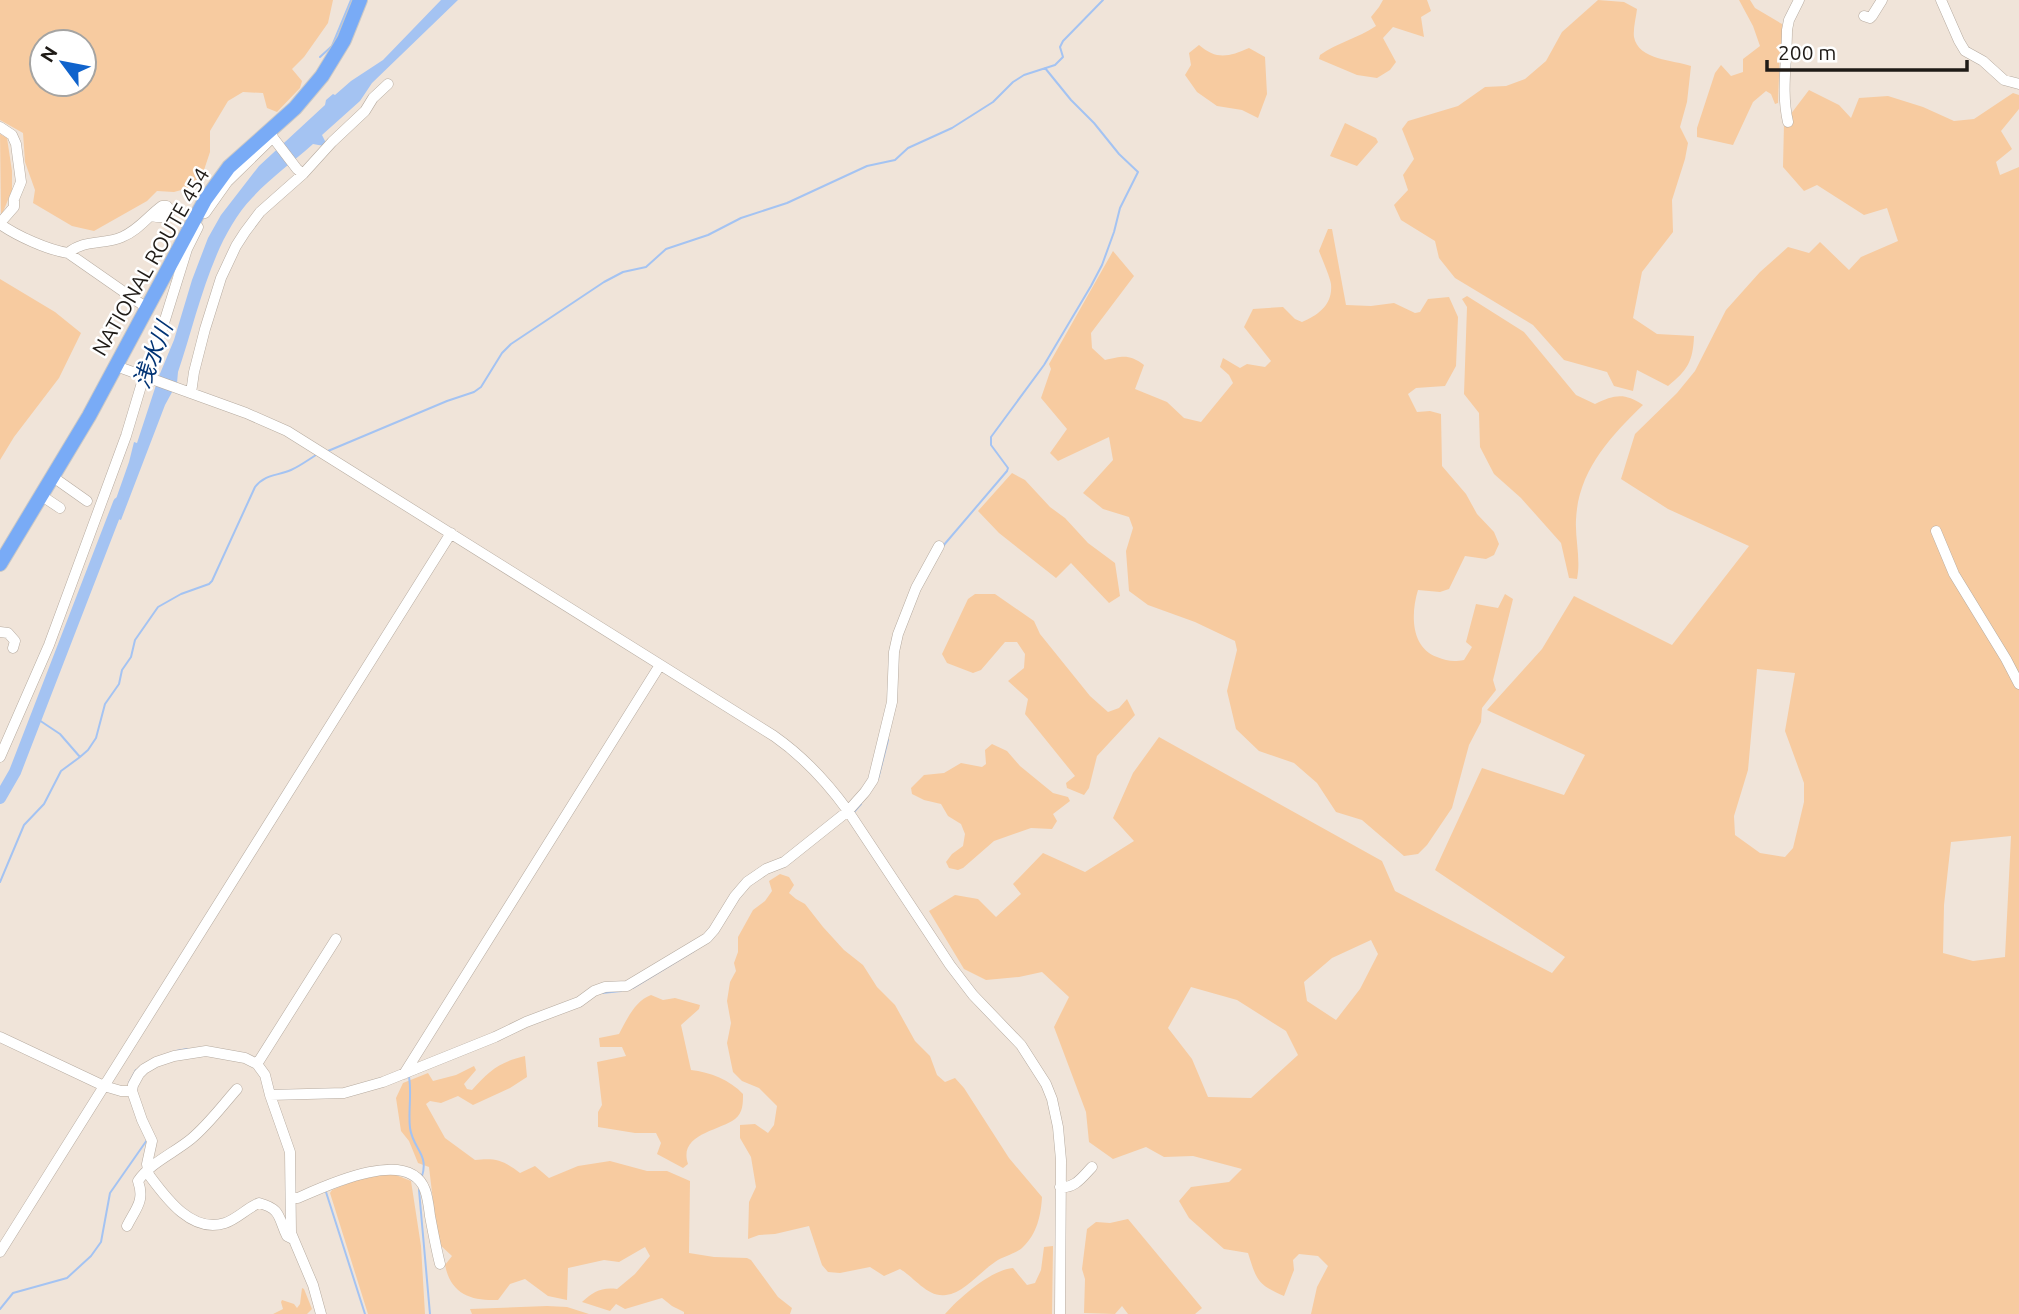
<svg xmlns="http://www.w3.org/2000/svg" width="2019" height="1314" font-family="Ubuntu,'Noto Sans JP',sans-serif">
<rect width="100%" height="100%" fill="#f0e4d9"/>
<path fill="#f7cba0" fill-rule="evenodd" d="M0,0H333L328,23L304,57L292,69L302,81L300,88L277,112L267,108L263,93L243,92L228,101L210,131V152L199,185L174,192L157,191L147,201L94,231L72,226L33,203L35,190L25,162L23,133L0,120ZM42,42H84V84H42Z
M1383,0H1427L1431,11L1421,17L1424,37L1393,27L1383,38L1396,62L1390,70L1377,78L1357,75L1319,59L1320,55C1337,43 1358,38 1376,26L1371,17L1379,7Z
M1598,0L1624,2L1637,9C1636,18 1633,28 1634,37C1638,60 1674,60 1691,66L1687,102L1680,127L1688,143L1685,159L1672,200L1673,232L1642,272L1633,318L1657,334L1694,336C1693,361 1688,370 1668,386L1637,370L1633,391L1614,386L1607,372L1564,360L1533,325L1455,278L1439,258L1435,241L1401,220L1394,205L1408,190L1403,175L1414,159L1402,129L1408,121L1458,106L1485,87L1506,86L1525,79L1546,61L1562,32Z
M1739,0H1750L1755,8L1782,24L1784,39L1780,49L1778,103L1775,104L1771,94L1766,91L1753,102L1733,145L1697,137V128L1715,73L1721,65L1731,76L1743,72V59L1760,46L1753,26Z
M1199,45C1216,60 1229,57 1249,48L1265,57L1267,94L1258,118L1242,110L1217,106L1197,92L1185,75L1191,65L1189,53Z
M1809,90L1839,105L1851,118L1859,98L1888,96L1923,107L1954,121L1974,119L2013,93L2019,95V109L2001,131L2012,149L1996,162L2000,175L2019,167V1314H1311L1317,1287L1328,1266L1318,1256L1299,1254L1293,1260L1294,1270L1284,1296C1257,1284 1257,1281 1248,1253L1224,1249L1189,1218L1179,1201L1191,1187L1229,1182L1242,1169L1193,1156L1164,1157L1146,1147L1113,1159L1089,1142L1086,1112L1054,1027L1069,997L1042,972L1019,977L986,980L964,969L929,911L955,895L978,899L996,917L1021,894L1013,884L1043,853L1085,872L1134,841L1113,818L1133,773L1159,737L1382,861L1395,891L1552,973L1565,957L1435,870L1482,768L1564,795L1585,755L1487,710L1542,649L1574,596L1672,645L1749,546L1668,509L1621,479L1635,434L1677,393L1695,371L1726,310L1760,272L1788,247L1809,253L1820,242L1849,270L1861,257L1898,241L1887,208L1864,215L1817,185L1804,191L1783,167L1784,123ZM1757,669L1795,673L1785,731L1804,783V802L1793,848L1785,857L1760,853L1735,835L1734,816L1748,770ZM2011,836L2005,957L1973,961L1943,953L1944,905L1951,842ZM1371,940L1378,954L1360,989L1336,1020L1307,1001L1304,982L1332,958ZM1191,987L1237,1000L1286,1031L1298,1055L1251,1098L1208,1097L1192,1059L1168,1028Z
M1345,123L1376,138L1378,142L1357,166L1330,156Z
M0,134L7,138L12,171V190L1,217Z
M1328,229H1332L1346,305L1371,306L1394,303L1415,313L1420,312L1428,299L1449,297L1458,317L1456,366L1445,386L1416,388L1408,394L1417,412L1430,411L1441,414L1442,466L1466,494L1477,514L1494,532L1499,544L1494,555L1486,559L1465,556L1449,589L1440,592L1418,590C1411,613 1410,647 1437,657C1447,661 1453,662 1464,660L1472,647L1466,642L1476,604L1498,608L1505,594L1513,599L1493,680L1496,690L1482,708L1481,722L1469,745L1452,808L1427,845L1418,854L1404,856L1362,820L1336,812L1317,783L1294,763L1259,751L1236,729L1227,691L1237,650L1235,641L1195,622L1148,605L1129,591L1126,551L1133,528L1129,517L1103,509L1083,493L1113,460L1109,437L1058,461L1050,453L1067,429L1041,398L1051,369L1049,364L1113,251L1134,276L1091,333L1092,348L1105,360C1123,356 1129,354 1144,365L1135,389L1167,402L1184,418L1201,422L1233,383L1229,375L1220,367L1223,358L1240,368L1247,364L1265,367L1271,361L1244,327L1253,309L1283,307L1295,319L1302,322C1318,315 1333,305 1331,284C1330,277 1322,259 1319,251Z
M0,279L55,312L81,333L59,378L14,437L0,460Z
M1467,296L1524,332L1576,395L1595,404C1614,395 1624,392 1643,405C1610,437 1578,471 1576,520C1575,540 1581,559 1577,579L1569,578L1561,543L1521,498L1494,474L1480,447L1479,413L1464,394L1467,307L1462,299Z
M1012,473L1025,480L1050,507L1065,518L1088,543L1115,563L1120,596L1109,603L1071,563L1056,578L999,533L978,511Z
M975,594H995L1034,621L1040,634L1090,696L1108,712L1119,708L1127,699L1135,715L1097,756L1089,788L1084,795L1067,788L1066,783L1075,776L1025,714L1028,699L1008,681L1024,668L1025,654L1017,642H1005L981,670L973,673L947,663L942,654L968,599Z
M992,744L1007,751L1020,766L1053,793L1068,797L1070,801L1053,814L1057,821L1052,829L1031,828L994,841L963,868L958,870L949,868L946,862L952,854L963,846L965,834L961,824L948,816L941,804L924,800L912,794L911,788L924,775L944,773L961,763L982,767L986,764L985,750Z
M780,874L789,877L794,885L789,893L796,899L805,904L823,927L844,950L863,965L877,987L895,1005L915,1041L930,1056L937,1075L945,1082L955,1078L964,1088L1009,1158L1042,1197C1041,1215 1037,1234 1023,1247C1016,1254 1003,1256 995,1262C980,1272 964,1293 946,1295C928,1298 914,1277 900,1269L884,1276L870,1267L840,1273L828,1272L822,1265L809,1226L775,1234L759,1235L748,1239L749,1202L756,1187L751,1157L740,1138V1125L755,1124L768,1133L774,1125L777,1106L759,1088L742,1081L733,1072L727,1043L731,1023L727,1001L730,982L736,971L734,963L738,952V937L753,910L765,901L772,891L769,881Z
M651,995L663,1000L675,998L700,1005L699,1009L681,1025L691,1070C710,1072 730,1080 743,1094C743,1103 743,1113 735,1119C719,1131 678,1134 688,1164L683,1168L657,1154L661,1143L656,1133H635L598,1127V1112L602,1105L597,1062L626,1056L622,1047H600L599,1038L619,1034C627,1019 635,1001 651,995Z
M525,1056L527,1077L510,1088L473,1105L458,1096L441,1103L430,1101L426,1104L445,1138L475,1160C496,1158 503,1160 520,1173L535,1166L549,1178L578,1166L610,1161L647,1171H667L690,1181L689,1253L714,1257L747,1258L751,1260L778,1297L792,1308L790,1314H684V1312L672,1306L662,1298L625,1309L616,1304L610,1311L582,1302C593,1292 601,1287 617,1289L635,1274L650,1256L645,1247L619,1262L604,1260L568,1268L567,1300L548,1296L525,1279L510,1284L498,1300C472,1301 451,1295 445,1265L452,1256L438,1243L429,1167L418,1163L409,1141L401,1131L396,1098L403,1083L428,1073L433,1081L456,1075L474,1066L476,1070L464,1084L467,1089L472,1090C489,1071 499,1062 525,1056Z
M391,1173L411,1181L421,1246L425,1314H368L330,1193L332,1190L354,1181Z
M1128,1219L1202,1308L1195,1314H1128L1122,1306L1115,1314L1084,1313L1085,1279L1082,1269L1087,1229L1096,1222L1110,1223Z
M1053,1246L1052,1314H945C960,1297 991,1270 1013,1268L1027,1285L1035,1283L1041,1270L1044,1247Z
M302,1288L304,1289L312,1309L307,1314H273L283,1309L281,1302L282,1300L294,1304L297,1308L300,1304Z
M547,1306L567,1307L589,1314H472L470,1309Z"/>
<path fill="#a4c3f2" d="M441,0H458L372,83L360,101L322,135L326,143L324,146L313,144C293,162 270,178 252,198C211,241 197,317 178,372L177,383L165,405L121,520L110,516L129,462L134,442L137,443L159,376L174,340L192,280L208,238L221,215L259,166L325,105L326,100L333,94L335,95L351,81L383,60Z"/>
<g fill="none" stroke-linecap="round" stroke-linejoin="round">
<path stroke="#a4c3f2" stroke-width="2" d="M320,57L332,46L351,0
M328,451L447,401L474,392L481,387L502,353L511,344L604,282L623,272L646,267L666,249L708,235L741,218L787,203L867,166L895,160L908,148L952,128L993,102L1013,82L1024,75L1055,65L1063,57L1060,47L1063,41L1103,0
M943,546L1007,471L1008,468L991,445V437L1044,365L1091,286L1102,265L1114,232L1120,208L1138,172L1119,154L1094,123L1071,100L1045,68
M80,757L88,750L96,738L105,704L119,684L122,670L131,657L135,640L158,607L181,594L209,584L212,581L255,487C265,474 277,476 291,470C300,466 308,460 316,455
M878,779L888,740
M853,813L861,804
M0,882L24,825L44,804L61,771L80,757L60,734L36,718
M633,988L694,951
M602,993L621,991
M176,1051L187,1049
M409,1077C412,1093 408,1111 410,1128C413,1149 429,1154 422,1176
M129,1083L136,1070
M419,1190L430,1314
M326,1192L365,1314
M0,1309L13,1293L67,1278L91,1256L101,1242L110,1193L147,1140"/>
<path stroke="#a4c3f2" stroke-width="12" d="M0,798L15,772L119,503"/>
<g stroke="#b6aba0" stroke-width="11">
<path id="minor" d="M1941,0L1959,41L1965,51L1983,61L2004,80L2019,84
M1864,16L1870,18L1872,16L1882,0
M1788,122C1781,92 1787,61 1787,30L1789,20L1799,0
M0,127L12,135L16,144L21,182L14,199V207L0,223
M271,135L297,169L303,174
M205,213L227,182L273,137
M0,224C17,236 48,250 68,253L147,308
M68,253C84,239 104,245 122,237C139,230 148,216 162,206H167L170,211C165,219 160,218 151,216
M116,366L246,413L287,431L774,736C804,757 827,782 848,811L950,965L973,995L1021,1045L1046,1084L1052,1099L1058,1127L1061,1160L1060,1314
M191,393L194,372L205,329L221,278L236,246L245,232L260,212L303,174L332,142L365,111L373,98L388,84
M53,477L87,501
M42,496L60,508
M1936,531L1954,574L2006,659L2019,684
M0,632L8,633L15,641L13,648
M0,757L49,645L126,436L144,376L159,339L187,249L198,227
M0,1037L104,1086L121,1091H132
M257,1064L336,939
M404,1074L660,665
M270,1095L344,1093L383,1082L495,1037L526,1022L579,1002L594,991L605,987L627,986L707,938L714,930L735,896L747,882L766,869L784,862L848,811L865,792L873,780L892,702L894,652L898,634L916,588L939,546
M1060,1187C1075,1189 1083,1176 1092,1167
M291,1198H298C325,1186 409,1146 425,1190C428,1198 429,1208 430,1216C433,1232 436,1248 440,1264
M127,1226C136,1208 145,1201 138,1181C150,1163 174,1153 191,1139C208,1125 222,1106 237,1089
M293,1239L287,1236C278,1218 282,1209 259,1203C247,1208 237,1219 225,1223C192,1234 166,1198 149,1175L147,1164L152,1141L142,1120L132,1091L133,1085L139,1074L144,1069L156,1062L174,1056L206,1051L245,1058L257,1064L265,1075L270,1095L290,1152L291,1233L313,1285L321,1314
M0,1252L451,533"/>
</g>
<g stroke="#c9c8c7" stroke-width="16">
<path id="highway" d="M0,564L89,416L205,200L229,167L295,108L322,76L344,40L360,0"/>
</g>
<use href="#minor" stroke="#fff" stroke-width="10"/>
<use href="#highway" stroke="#79abf6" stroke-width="14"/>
</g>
<g text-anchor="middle" stroke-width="5" stroke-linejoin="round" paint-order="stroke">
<g font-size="21" fill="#1f1b17" stroke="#fff">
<text transform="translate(151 262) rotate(-60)" y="7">NATIONAL ROUTE 454</text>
</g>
<g font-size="23" font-style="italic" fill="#013374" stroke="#fff">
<text transform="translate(153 355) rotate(-69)" y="8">浅水川</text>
</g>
</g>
<g transform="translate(63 63) rotate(302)"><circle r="33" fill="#ffffff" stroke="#a5a4a2" stroke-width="2"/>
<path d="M0-5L12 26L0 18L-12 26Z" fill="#1063cc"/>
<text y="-10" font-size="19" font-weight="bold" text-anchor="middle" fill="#1f1b17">N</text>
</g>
<path d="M1767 60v10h200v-10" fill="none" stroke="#1f1b17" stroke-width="3.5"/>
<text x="1778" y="60" font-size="21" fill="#1f1b17" stroke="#ffffff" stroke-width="5" paint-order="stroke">200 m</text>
</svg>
